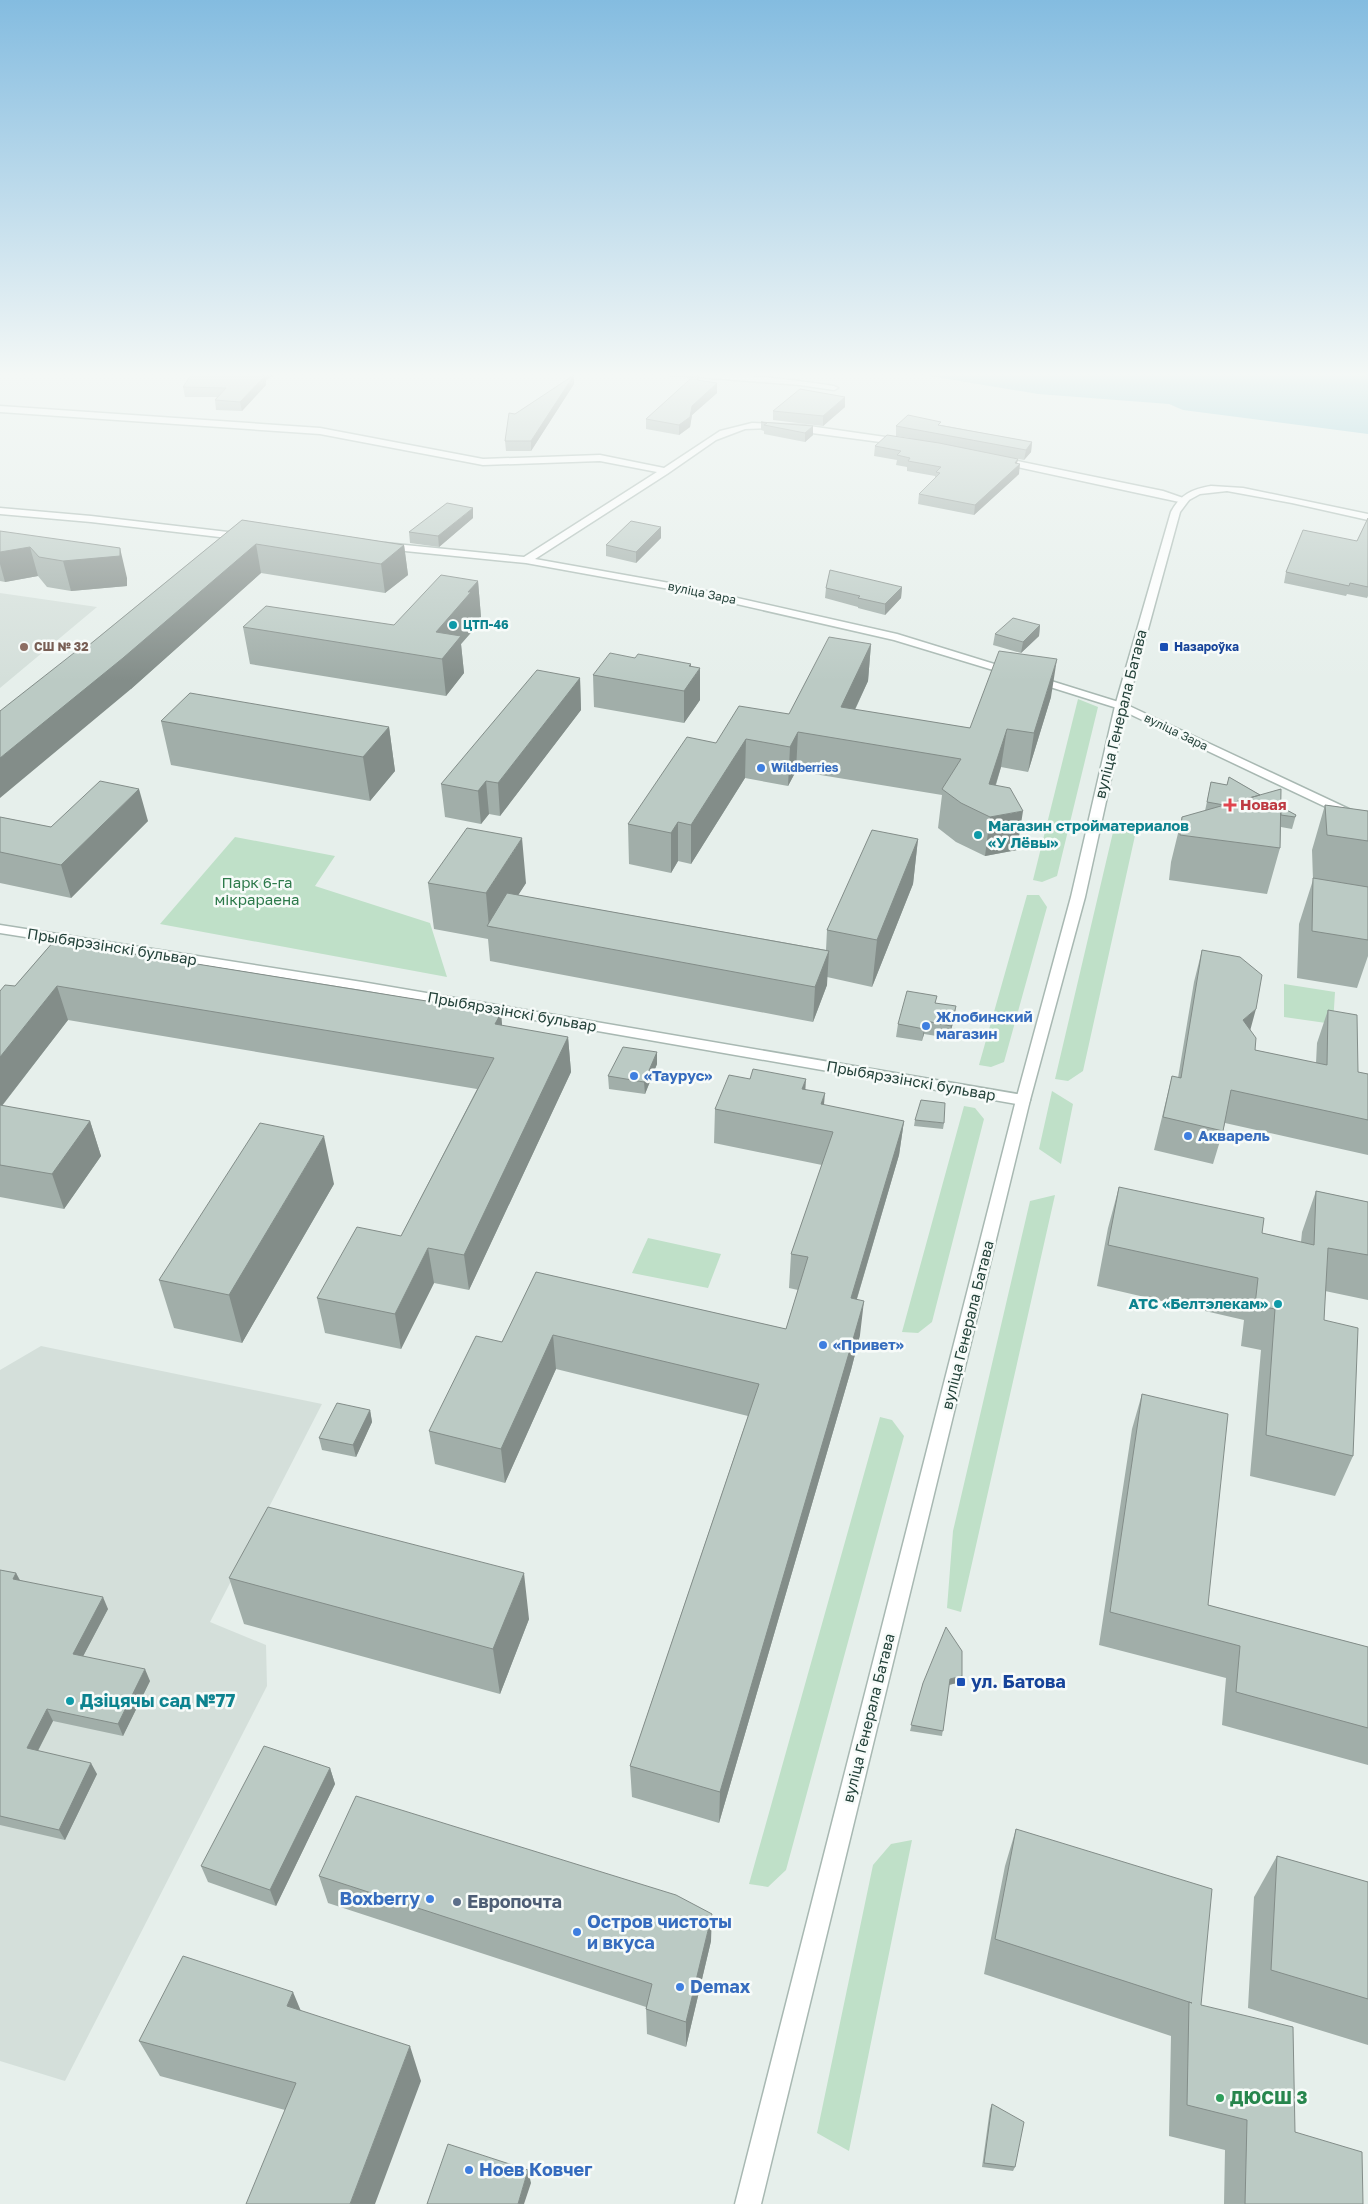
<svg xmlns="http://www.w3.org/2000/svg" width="1368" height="2204" font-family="'Golos Text',sans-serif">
<rect width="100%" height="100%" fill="#e6efeb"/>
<path fill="#d4dfda" d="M0,593L97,607L0,688Z
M41,1346L322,1404L210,1622L266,1645L267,1686L65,2081L0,2061V1370Z"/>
<path fill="#bfe0c8" d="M1078,699L1098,707L1057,876L1042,882L1033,880Z
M1128,821L1138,822L1083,1071L1068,1081L1055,1079L1114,828Z
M235,837L335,856L315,886L430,923L447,977L160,924Z
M1027,895H1039L1047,907L1004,1062L991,1067L979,1065Z
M1284,984L1335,992L1333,1024L1284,1017Z
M1052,1091L1073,1104L1061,1164L1039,1149Z
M964,1106L975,1108L984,1119L932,1322L918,1333L902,1332Z
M1055,1195L961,1612L947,1608L953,1531L1030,1201Z
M648,1238L721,1254L708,1288L632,1273Z
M880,1417L892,1420L904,1436L786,1870L768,1887L749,1884Z
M912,1840L849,2151L817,2133L873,1865L891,1844Z"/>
<path fill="#8ec9d4" d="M906,372H1368V434L1183,410L1169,404L1038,394Z"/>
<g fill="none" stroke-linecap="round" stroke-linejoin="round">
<g stroke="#a8b8b2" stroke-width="3">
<path id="minor" d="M657,372C716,372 776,377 834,386L838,388L834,390L800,385L661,374Z
M0,406L320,428L483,459L600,455L664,468L720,431L752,423L802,425L906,440V444L903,445L774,428L745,429L716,440L667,474L535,559L675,584L897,634L1017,671L1018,673L1013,676L894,640L675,590L526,563L385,549L380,546L385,543L524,557L657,472L600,461L483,465L320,434L0,412Z
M1002,458L1163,491L1189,500L1184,503L999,463L998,461Z
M0,508L91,516L245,534L250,537L245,540L91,522L0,514Z
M1035,676L1125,704L1368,818V827L1117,708L1031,681L1029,679L1031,677Z
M0,925L362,982L1023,1095L1028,1096L1030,1100L1028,1104L1023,1105L362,990L0,933Z"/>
</g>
<g stroke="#a8b8b2" stroke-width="3">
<path id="tertiary" d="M1211,486L1243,488L1368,514V520L1292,503L1227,491L1200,494L1189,500L1180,512L1127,706L1085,897L1030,1100L761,2204H735L1016,1100L1071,897L1115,706L1171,512C1180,495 1192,489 1211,486Z"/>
</g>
<use href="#minor" fill="#fff" fill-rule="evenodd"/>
<use href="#tertiary" fill="#fff" fill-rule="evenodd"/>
</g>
<path fill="#a1aea9" d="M699,372V380L717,393L692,415L690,427L679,435L646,429V419Z
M266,380V385L242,411L216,410L215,400L217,397H185L183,387Z
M574,384L531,451H506L505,441L515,414Z
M845,407L823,426L773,420V411Z
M761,422L813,426V435L805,442L764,434V431L761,430Z
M941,425L1032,442L1031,452L1024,460L975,451L1018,459L1017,463L1019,474L974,515L918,504L919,494L935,478V476L907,471V467L896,465L897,460L874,456L875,446L909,438L896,436V426Z
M473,518L439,547L410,543L409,532Z
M1368,518V596L1367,598L1347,594L1346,596L1284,583L1286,572L1357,541Z
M242,520L404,545L408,575L385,593L261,573L131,689L83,650Z
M661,527V538L636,563L606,556V545Z
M0,531L127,578V586L71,591L47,587L38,576L5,582L0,581Z
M478,581L481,617L474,624L475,628L461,644L464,673L446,696L250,664L243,627L394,625Z
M902,587L901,598L885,615L858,608V607L825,598L826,588Z
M1040,625L1039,636L1021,653L993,645L995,634Z
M871,644L868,681L855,710L970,728L1051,697L1028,772L1001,767L996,785L1017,850L985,856L956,842L938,828L942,795L796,771L788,786L745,778L691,864L678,861L671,873L629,864L628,824L716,743L789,714Z
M691,667L700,700L684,723L594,707L593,675Z
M580,678L581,710L500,816L489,814L481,824L445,817L441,784Z
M161,721L389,727L395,771L370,801L171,765Z
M1229,777L1296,815L1292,829L1281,827L1280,848L1267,894L1169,880L1171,862L1182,817L1205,811L1211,782L1227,785Z
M1325,805L1368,811V956L1357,988L1297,978L1299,924L1313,880L1312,850Z
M0,817L51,827L148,821L71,898L0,883Z
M918,839L913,884L872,987L827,977V985L813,1022L490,961L488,939L434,929L428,883H526L518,895L826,950L827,930Z
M54,941L501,1013L502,1026L568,1037L571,1072L469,1290L434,1283L401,1349L325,1333L317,1298L401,1236L477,1089L68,1020L2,1106L90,1121L101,1156L64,1209L0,1197V991L15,986Z
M1202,950L1250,1030L1255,1050L1316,1063L1317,1043L1328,1010L1358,1072L1368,1074V1155L1225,1123L1223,1131L1213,1164L1154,1150L1172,1076L1178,1078L1194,982Z
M936,1003L954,1019L949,1038L924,1034L922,1041L896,1037L898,1024Z
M657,1052V1064L645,1094L609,1089L608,1076Z
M805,1089L824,1105L904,1121L899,1155L857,1299L860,1335L851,1370L719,1823L632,1797L630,1766L748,1416L556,1369L505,1483L435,1464L429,1431L502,1342L536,1272L786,1329L798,1290L789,1288L791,1254L822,1165L714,1143L715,1109Z
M915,1120L944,1123L943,1129L914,1126Z
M334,1184L242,1343L174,1328L159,1280Z
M1119,1187L1262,1233L1301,1242L1302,1232L1316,1191L1368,1202V1300L1325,1291L1324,1320L1353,1456L1335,1496L1250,1476L1261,1350L1241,1346L1244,1320L1097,1286L1108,1228Z
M1142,1394L1208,1605L1368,1647V1765L1222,1725L1226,1678L1099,1645L1132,1429Z
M370,1410L372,1422L356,1457L322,1450L319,1438Z
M0,1570L16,1573L20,1580L108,1609L83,1656L150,1681L123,1736L53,1721L38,1751L97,1774L65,1840L0,1825Z
M229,1578L529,1619L500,1694L244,1624Z
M961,1682L949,1685L942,1736L910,1731L923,1683Z
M330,1768L335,1784L276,1906L208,1882L201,1866Z
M1016,1829L1201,2005L1295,2132L1363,2204H1224L1225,2150L1169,2136L1171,2036L984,1974L1005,1866Z
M1277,1856L1368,1882V2045L1248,2008L1254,1897Z
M319,1876L711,1941L686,2047L647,2034L646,2007L328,1903Z
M301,2011L421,2081L285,2110L160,2076L139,2041Z
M992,2104L1015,2167L1013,2171L982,2167L990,2109Z"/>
<path fill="#838d89" d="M261,372H280L266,380V385L242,411L240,402L258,374Z
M574,375V384L531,451V441Z
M717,383V393L692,415L690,427L679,435V425L692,406Z
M845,397V407L823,426V416Z
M813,426V435L805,442V433Z
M1032,442L1031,452L1024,460L1026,450Z
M1018,459L1016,467L1020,464L1019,474L974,515L975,505Z
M473,508V518L439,547L438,536Z
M661,527V538L636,563V552Z
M256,544L261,573L131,689L0,798V758Z
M404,545L408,575L385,593L381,564Z
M30,547L38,576L5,582L0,564V552Z
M120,548L127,578V586L71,591L63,561Z
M478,581L481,617L474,624L475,628L461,644L464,673L446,696L442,659L436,632L468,592Z
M902,587L901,598L885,615V604Z
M1040,625L1039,636L1021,653L1023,642Z
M871,644L868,681L841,739V707Z
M1057,659L1051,697L1028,772L1034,733Z
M691,664V681L700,668V700L684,723V691L689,666Z
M580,678L581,710L500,816L498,783Z
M389,727L395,771L370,801L363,757Z
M1007,729L1001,767L986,815L989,784Z
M798,732L796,771L788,786L790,747Z
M746,739L745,778L691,864V825Z
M486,781L489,814L481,824L478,791Z
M139,789L148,821L71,898L61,865Z
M1023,811L1017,850L985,856L990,817Z
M678,822V861L671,873V833Z
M522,838L526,883L497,928L489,927L486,893Z
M918,839L913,884L872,987L877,940Z
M829,951L827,985L813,1022L815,987Z
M57,986L68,1020L0,1108V1057Z
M956,1006L954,1019L949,1038L951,1026Z
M1256,1009L1247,1042L1243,1020Z
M501,1013L504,1048L495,1024Z
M926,1021L924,1034L922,1041L924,1029Z
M568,1037L571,1072L469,1290L464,1255Z
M657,1052V1064L645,1094L644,1082Z
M806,1079L804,1113L802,1089Z
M825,1093L822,1127L821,1104Z
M90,1121L101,1156L64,1209L52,1174Z
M904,1121L899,1155L847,1332L851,1298Z
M324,1136L334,1184L242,1343L229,1295Z
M428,1248L434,1283L401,1349L395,1314Z
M864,1301L860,1335L851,1370L719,1823L720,1792Z
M553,1335L556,1369L505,1483L501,1449Z
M370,1410L372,1422L356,1457L353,1445Z
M16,1573L22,1585L13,1579Z
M524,1573L529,1619L500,1694L493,1649Z
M103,1597L108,1609L78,1666L73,1654Z
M145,1669L150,1681L123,1736L118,1724Z
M962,1676L961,1682L948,1685L950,1679Z
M47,1709L53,1721L33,1760L27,1748Z
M91,1763L97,1774L65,1840L59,1830Z
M330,1768L335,1784L276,1906L270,1890Z
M712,1914L711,1941L686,2047V2022Z
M293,1992L308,2028L287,2006Z
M410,2046L421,2081L375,2204H350Z
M528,2170L531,2183L524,2204H518Z"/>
<path fill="#bbcac4" stroke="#838d89" d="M193,372H261L258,374L265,376L240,402L215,400L226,388L183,387Z
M698,372L697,380L717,383L692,406L690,417L679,425L646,419Z
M574,375L531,441H505L509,413L515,414Z
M800,389L845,397L823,416L773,411Z
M908,415L941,422L938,425L1032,442L1026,450L896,426Z
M761,422L813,426L805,433L764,425L767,423Z
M887,435L939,443L1018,459L1015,463L1020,464L975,505L919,494L940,473L936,472L941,467L908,461L910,458L897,455L901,451L875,446Z
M447,503L473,508L438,536L409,532Z
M1368,518V587L1350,583L1349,586L1286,572L1303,530L1357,541Z
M242,520L404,545L381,564L256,544L123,658L0,758V711L79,649L83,650Z
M631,521L661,527L636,552L606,545Z
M0,531L120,548V556L63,561L39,557L30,547L0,552Z
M830,570L902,587L885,604L858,598L860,596L826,588Z
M441,575L478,581L468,592H471L436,632L461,636L442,659L243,627L266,606L394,625Z
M1013,618L1040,625L1023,642L995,634Z
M829,637L871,644L841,707L970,728L999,651L1057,659L1034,733L1007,729L989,784L1010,788L1023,811L990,817L961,803L942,789L961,759L798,732L790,747L746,739L691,825L678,822L671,833L628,824L687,737L716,743L739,706L789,714Z
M610,653L635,658L638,654L691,664L689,666L700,668L684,691L593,675Z
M537,670L580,678L498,783L486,781L478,791L441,784Z
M190,693L389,727L363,757L161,721Z
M1229,777L1260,795L1224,805L1207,802L1211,782L1227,785Z
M100,781L139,789L61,865L0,852V817L51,827Z
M1281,789L1280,848L1180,835L1182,817Z
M1325,805L1368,811V841L1327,835Z
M1281,807L1296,815L1295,817L1281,815Z
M467,828L522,838L486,893L428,883Z
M872,830L918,839L877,940L827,930Z
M1313,878L1368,887V940L1312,931Z
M507,893L829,951L815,987L487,926Z
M54,941L501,1013L495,1024L568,1037L464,1255L428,1248L395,1314L317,1298L357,1227L401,1236L494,1058L57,986L0,1057V991L5,985L15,986Z
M1202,950L1240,957L1262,975L1256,1009L1243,1020L1256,1038L1255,1050L1327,1065L1328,1010L1357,1015L1358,1072L1368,1074V1120L1231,1090L1223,1131L1163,1117L1172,1076L1181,1078Z
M907,991L937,996L935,1003L956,1006L951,1026L926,1021L924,1029L898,1024Z
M623,1047L657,1052L644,1082L608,1076Z
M753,1069L806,1079L802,1089L825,1093L821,1104L904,1121L851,1298L864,1301L854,1336L720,1792L630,1766L759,1384L553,1335L501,1449L429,1431L476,1336L502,1342L536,1272L786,1329L808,1257L791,1254L833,1132L715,1109L729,1075L750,1079Z
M921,1100L945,1103L944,1123L915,1120Z
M0,1105L90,1121L52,1174L0,1165Z
M260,1123L324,1136L229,1295L159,1280Z
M1119,1187L1264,1218L1262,1233L1314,1245L1316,1191L1368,1202V1255L1328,1248L1324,1320L1358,1328L1353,1456L1266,1435L1275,1309L1255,1305L1258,1278L1108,1245Z
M1142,1394L1228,1414L1208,1605L1368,1647V1728L1236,1692L1240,1646L1110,1612Z
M337,1403L370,1410L353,1445L319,1438Z
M268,1507L524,1573L493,1649L229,1578Z
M0,1570L16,1573L13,1579L103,1597L73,1654L145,1669L118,1724L47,1709L27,1748L91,1763L59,1830L0,1816Z
M946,1627L962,1651V1676L950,1679L943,1731L911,1725L923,1683Z
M264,1746L330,1768L270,1890L201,1866Z
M356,1796L676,1895L712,1914L686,2022L646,2009L652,1984L319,1876Z
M1016,1829L1212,1889L1201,2005L1293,2027L1295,2132L1362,2152L1363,2204H1245L1247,2120L1187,2105L1189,2002L1192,2003L995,1939Z
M1277,1856L1368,1882V1999L1271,1970Z
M183,1956L293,1992L287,2006L410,2046L350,2204H246L296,2083L139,2041Z
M992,2104L1024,2122L1015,2167L984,2163Z
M448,2144L528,2170L518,2204H427Z"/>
<linearGradient id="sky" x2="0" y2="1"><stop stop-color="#84bce0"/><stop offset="0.55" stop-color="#f4f8f6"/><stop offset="1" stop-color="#f4f8f6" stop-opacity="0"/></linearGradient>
<rect width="1368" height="681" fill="url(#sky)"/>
<g fill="#0f9aa8" stroke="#f7fbf9" stroke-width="2">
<circle cx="453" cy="625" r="5"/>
<circle cx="978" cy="835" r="5"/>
<circle cx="1278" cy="1304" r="5"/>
<circle cx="70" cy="1701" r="5"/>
</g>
<circle fill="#8d6e63" stroke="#f7fbf9" stroke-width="2" cx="24" cy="647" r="5"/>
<g fill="#1a4fb4" stroke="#f7fbf9" stroke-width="2">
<rect x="1159" y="642" width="10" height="10" rx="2.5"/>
<rect x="956" y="1677" width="10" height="10" rx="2.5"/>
</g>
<g fill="#3f7fe0" stroke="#f7fbf9" stroke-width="2">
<circle cx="761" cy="768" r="5"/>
<circle cx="926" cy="1026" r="5"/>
<circle cx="634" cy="1076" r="5"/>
<circle cx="1188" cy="1136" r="5"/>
<circle cx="823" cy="1345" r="5"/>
<circle cx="430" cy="1899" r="5"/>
<circle cx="577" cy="1932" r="5"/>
<circle cx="680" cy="1987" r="5"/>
<circle cx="469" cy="2170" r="5"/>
</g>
<path fill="#e0444e" stroke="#f7fbf9" stroke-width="2" d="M1227.5 797.5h5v5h5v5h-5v5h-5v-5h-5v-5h5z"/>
<circle fill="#5c6f8a" stroke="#f7fbf9" stroke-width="2" cx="457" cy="1902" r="5"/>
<circle fill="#2e9e5b" stroke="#f7fbf9" stroke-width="2" cx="1220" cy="2098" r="5"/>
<g text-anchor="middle" stroke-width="5" stroke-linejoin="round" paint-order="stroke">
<g font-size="12" fill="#24423a" stroke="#f7fbf9">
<text transform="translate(702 593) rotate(12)" y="4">вуліца Зара</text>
<text transform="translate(1176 732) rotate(26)" y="4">вуліца Зара</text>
</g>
<g font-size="12" font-weight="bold" fill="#0d838f" stroke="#f7fbf9" text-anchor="start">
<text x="463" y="629">ЦТП-46</text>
</g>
<g font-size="12" font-weight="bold" fill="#785e54" stroke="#f7fbf9" text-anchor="start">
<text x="34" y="651">СШ № 32</text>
</g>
<g font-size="12" font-weight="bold" fill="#164399" stroke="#f7fbf9" text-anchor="start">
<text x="1174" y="651">Назароўка</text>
</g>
<g font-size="12" font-weight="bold" fill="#366cbe" stroke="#f7fbf9" text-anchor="start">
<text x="771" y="772">Wildberries</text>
</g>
<g font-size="15" fill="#24423a" stroke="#f7fbf9">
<text transform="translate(1121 714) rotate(-76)" y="5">вуліца Генерала Батава</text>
<text transform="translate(112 947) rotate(9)" y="5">Прыбярэзінскі бульвар</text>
<text transform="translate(512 1012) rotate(10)" y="5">Прыбярэзінскі бульвар</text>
<text transform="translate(911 1081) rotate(10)" y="5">Прыбярэзінскі бульвар</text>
<text transform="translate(968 1325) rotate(-76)" y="5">вуліца Генерала Батава</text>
<text transform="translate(869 1718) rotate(-76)" y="5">вуліца Генерала Батава</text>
</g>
<g font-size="15" font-weight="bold" fill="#be3a42" stroke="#f7fbf9" text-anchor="start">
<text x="1240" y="810">Новая</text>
</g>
<g font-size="15" font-weight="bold" fill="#0d838f" stroke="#f7fbf9" text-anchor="start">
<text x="988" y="831">Магазин стройматериалов<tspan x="988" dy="17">«У Лёвы»</tspan></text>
<text x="1268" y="1309" text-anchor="end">АТС «Белтэлекам»</text>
</g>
<g font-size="15" fill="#2d7a4b" stroke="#f7fbf9">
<text x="257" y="888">Парк 6-га<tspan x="257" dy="17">мікрараена</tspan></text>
</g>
<g font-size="15" font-weight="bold" fill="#366cbe" stroke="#f7fbf9" text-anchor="start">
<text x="936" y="1022">Жлобинский<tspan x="936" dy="17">магазин</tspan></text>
<text x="644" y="1081">«Таурус»</text>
<text x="1198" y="1141">Акварель</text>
<text x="833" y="1350">«Привет»</text>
</g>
<g font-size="18" font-weight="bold" fill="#164399" stroke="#f7fbf9" text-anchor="start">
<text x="971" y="1688">ул. Батова</text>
</g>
<g font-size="18" font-weight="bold" fill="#0d838f" stroke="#f7fbf9" text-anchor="start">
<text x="80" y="1707">Дзіцячы сад №77</text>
</g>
<g font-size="18" font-weight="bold" fill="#366cbe" stroke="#f7fbf9" text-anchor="start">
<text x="420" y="1905" text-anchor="end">Boxberry</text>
<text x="587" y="1928">Остров чистоты<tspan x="587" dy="21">и вкуса</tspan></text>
<text x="690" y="1993">Demax</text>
<text x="479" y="2176">Ноев Ковчег</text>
</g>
<g font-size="18" font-weight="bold" fill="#4e5e75" stroke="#f7fbf9" text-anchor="start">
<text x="467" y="1908">Европочта</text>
</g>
<g font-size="18" font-weight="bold" fill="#27864d" stroke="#f7fbf9" text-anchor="start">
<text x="1230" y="2104">ДЮСШ 3</text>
</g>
</g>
</svg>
